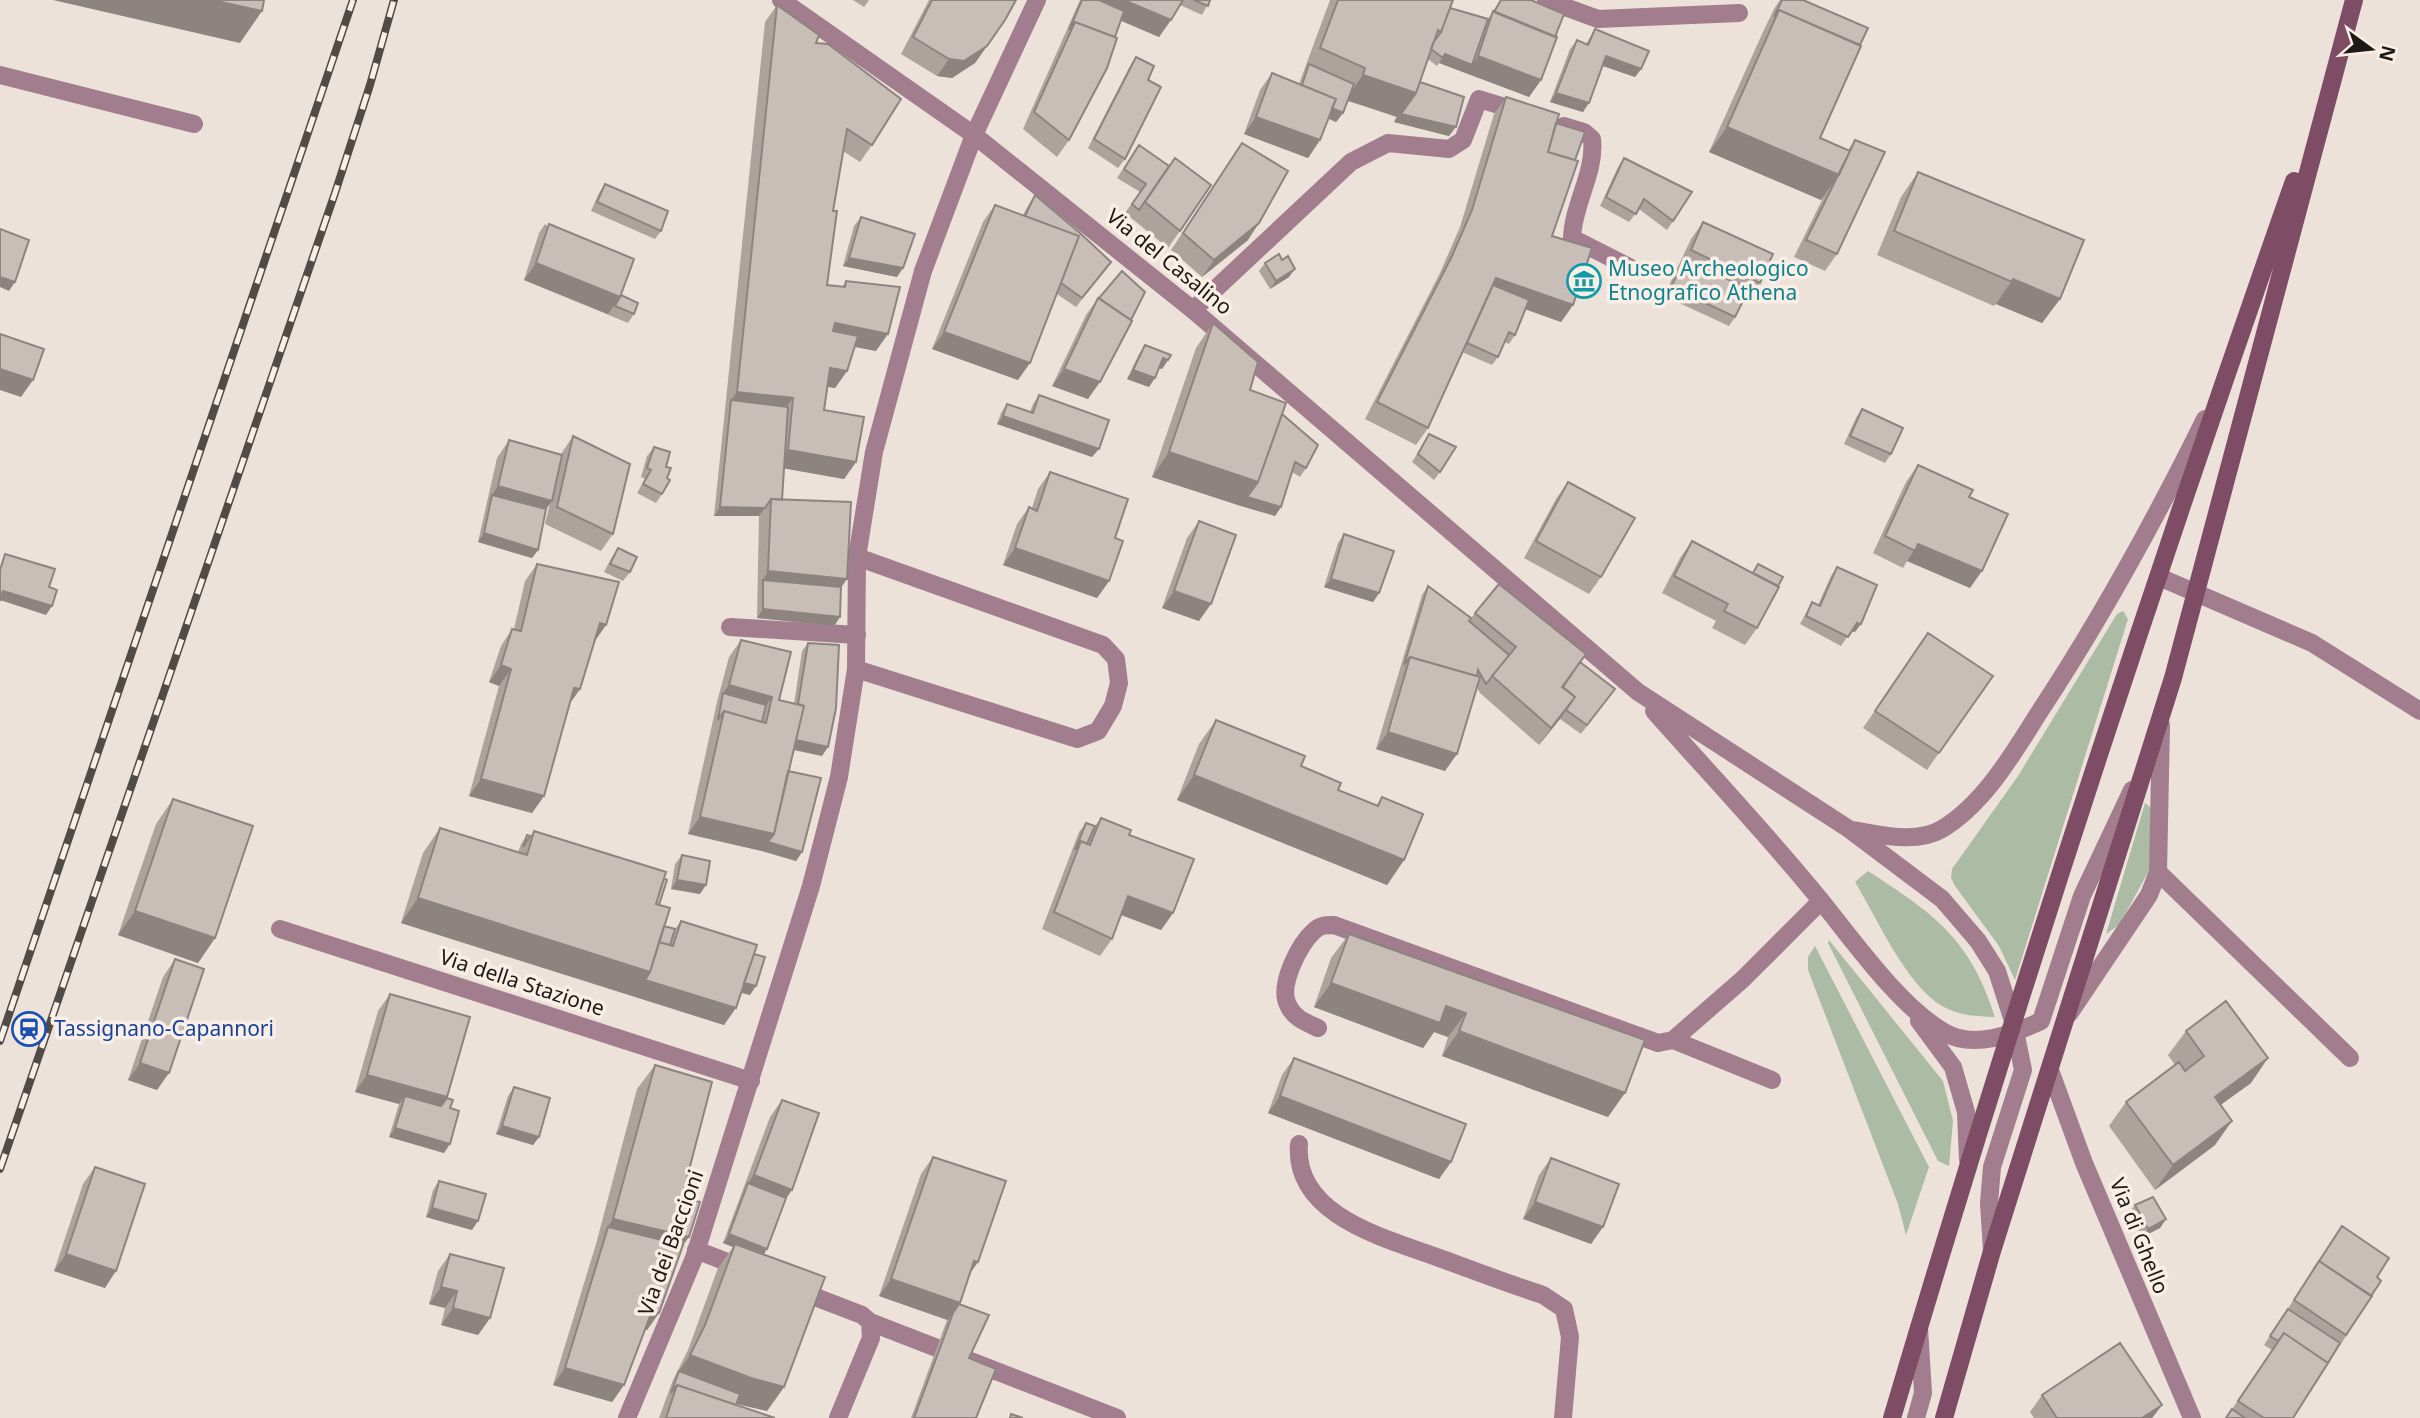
<svg xmlns="http://www.w3.org/2000/svg" width="2420" height="1418" font-family="'Noto Sans',sans-serif">
<rect width="100%" height="100%" fill="#ece2da"/>
<path fill="#abbba4" d="M2123,611L2128,619L2015,980L1999,946L1955,886L1951,878L1952,869L2018,776L2117,614Z
M2145,803L2151,808V867L2119,925L2106,934Z
M1868,871C1934,914 1970,938 1995,1017C1976,1016 1959,1016 1942,1006C1906,985 1877,918 1855,882Z
M1829,940L1943,1081L1953,1121L1949,1166L1938,1161L1828,943Z
M1815,946L1929,1167L1906,1235L1898,1204L1808,970V957Z"/>
<g fill="none" stroke-linecap="round" stroke-linejoin="round">
<path stroke="#a17d8d" stroke-width="18" d="M0,75L194,124
M2159,577L2312,643L2420,711
M730,627L857,635
M856,669L1077,739L1098,731L1113,706L1119,683L1116,659L1103,645L857,557
M2158,872L2350,1058
M2069,1014L2149,895L2158,872L2161,725
M1318,1028C1305,1022 1294,1018 1288,1005C1278,986 1299,944 1314,931C1320,925 1326,925 1334,925L1658,1043L1673,1040L1743,979L1821,901
M1673,1040L1772,1080
M1299,1144C1293,1217 1389,1239 1442,1259C1475,1271 1509,1284 1543,1295L1564,1309L1570,1337L1563,1418
M696,1250L745,1269
M797,1290L862,1315L870,1322L1117,1418
M838,1418L871,1338L870,1322"/>
<path stroke="#a17d8d" stroke-width="18" d="M1546,0L1598,19L1739,13
M1564,126L1584,132L1592,139C1596,172 1573,204 1572,238L1631,268
M1193,310L1351,162L1388,143L1449,149L1463,140L1479,99L1521,112
M280,929L751,1081
M2050,1070L2084,1163L2192,1418
M627,1418L694,1258L811,886L839,777L856,669L857,557L874,452L923,271L974,135L1037,0"/>
<path stroke="#a17d8d" stroke-width="18" d="M781,0L974,135L1193,310L1638,692L1849,829L1942,899L1978,941L1997,971L2013,1021L2023,1070L1992,1167L1989,1203L1992,1251
M1654,711C1707,771 1762,829 1813,891C1848,933 1897,1005 1944,1032C1973,1050 2013,1034 2041,1021L2082,896L2132,790
M1853,830C1880,835 1917,844 1942,829C1985,803 2014,752 2040,711C2102,617 2155,520 2205,419
M1919,1021L1953,1067L1966,1112L1968,1160
M1916,1418L1923,1393L1919,1328"/>
<path stroke="#7e4c64" stroke-width="18" d="M1892,1418C2015,1003 2150,590 2294,181
M1944,1418L1992,1251L2173,678L2354,0"/>
<g stroke="#504b46" stroke-width="8">
<path id="rail" d="M0,1041L353,0
M0,1169L335,193L370,85L394,0"/>
</g>
<use href="#rail" stroke="#faefe7" stroke-width="5" stroke-dasharray="16" stroke-linecap="butt"/>
</g>
<path fill="#ada39d" d="M853,0H869L864,7Z
M929,0H1016L1005,20L975,63L952,78L937,76L901,54Z
M1080,0H1210L1202,15L1180,5L1159,37L1121,21L1069,140L1057,157L1023,129Z
M1330,0H1453L1450,8L1487,20L1501,0H1531L1555,37L1541,80L1529,97L1439,63L1437,66L1428,59L1420,82L1449,136L1394,122L1396,117L1347,100L1343,113L1336,122L1328,118L1320,140L1308,158L1244,134L1260,90L1272,73L1299,84Z
M1780,0H1803L1820,138L1848,150L1855,140L1837,254L1825,271L1794,257L1824,196L1821,200L1709,152L1762,34L1774,9Z
M777,5L816,43L872,145L860,162L843,151L833,211L827,285L842,287L846,281L876,351L854,347L847,371L835,388L828,387L824,410L856,462L844,479L784,468L782,500L847,579L841,587L840,617L834,626L757,618L759,516H714L765,22Z
M1595,29L1641,69L1635,77L1603,66L1583,112L1550,102L1570,49L1577,40L1586,44Z
M1136,57L1148,80L1125,159L1118,168L1088,148L1130,66Z
M1506,97L1556,123L1575,160L1552,236L1573,305L1561,322L1525,309L1515,335L1509,344L1504,342L1498,357L1492,365L1462,352L1428,428L1416,445L1365,419L1440,273L1460,227L1494,114Z
M1242,143L1248,240L1202,277L1171,250Z
M1133,154L1180,231L1168,248L1125,213L1140,192L1117,178Z
M1624,158L1692,192L1667,230L1639,209L1629,222L1600,206L1618,167Z
M1918,172L2060,299L2042,323L1996,304L1994,306L1877,255L1901,197Z
M605,184L661,231L655,239L591,211L599,193Z
M1035,195L1105,270L1076,307L1057,294L1018,380L932,349L983,222L995,205L1023,215L1029,204Z
M861,217L897,277L843,266L854,226Z
M1703,222L1760,283L1748,300L1744,298L1735,317L1729,326L1664,296L1691,239Z
M545,224L621,295L634,314L628,323L524,280L539,233Z
M1265,263L1289,277L1270,289L1259,271Z
M1098,298L1131,320L1088,399L1052,386L1086,315Z
M1213,323L1250,390L1282,414L1306,468L1300,477L1292,472L1281,507L1275,516L1241,506L1152,477L1196,348Z
M1145,345L1168,360L1162,369L1159,368L1149,387L1127,379L1139,354Z
M1039,395L1092,457L997,424L1001,413L1007,404L1030,412L1033,404Z
M1862,409L1891,454L1885,463L1844,444L1856,418Z
M1429,434L1440,472L1434,480L1412,462Z
M573,436L613,534L601,551L545,524L550,503L546,509L538,550L532,558L478,542L497,458L509,440L561,454Z
M654,447L666,467L667,478L662,494L656,503L637,493L645,479L641,477L647,456Z
M1918,465L1970,588L1907,561L1903,568L1873,553L1906,482Z
M1050,472L1115,538L1109,581L1097,598L1003,565L1017,524L1029,507L1032,508L1038,489Z
M1568,482L1601,577L1589,594L1524,558L1556,499Z
M1199,521V621L1162,608L1187,538Z
M1344,534L1379,593L1373,602L1324,587L1338,543Z
M1692,541L1752,573L1758,564L1757,628L1745,645L1712,628L1716,621L1662,593L1680,558Z
M618,548L630,572L623,581L604,572L612,557Z
M537,564L606,625L594,642L580,689L570,703L544,796L532,813L469,796L499,686L489,682L501,646L512,629H514L525,581Z
M1837,567L1855,632L1851,631L1841,646L1800,624L1812,602L1818,605L1831,576Z
M1428,586L1471,618L1475,613L1580,662L1608,698L1581,734L1560,719L1539,745L1480,693L1477,688L1445,771L1376,749L1422,595Z
M1928,633L1993,676L1927,770L1863,728Z
M741,640L779,700L794,704L802,651L808,643L822,756L793,750L788,771L802,852L796,861L762,851L688,834L717,702L729,657Z
M1216,720L1301,766L1338,790L1376,806L1382,797L1404,860L1387,885L1177,800L1199,744Z
M173,799L215,938L198,963L118,935L156,824Z
M1101,818L1129,835L1173,913L1161,930L1121,915L1112,939L1100,956L1042,929L1079,832L1086,823L1095,826Z
M440,828L518,852L521,844L527,835L530,836L534,831L664,878L659,905L664,926L675,929L681,921L754,954L750,995L741,993L724,1025L401,923L423,853Z
M682,855L700,894L671,889L675,864Z
M1349,934L1645,1040L1608,1117L1442,1056L1448,1037L1434,1032L1423,1048L1314,1007L1331,958Z
M175,959L157,1090L128,1080L163,977Z
M390,994L447,1098L450,1108L444,1153L389,1137L399,1104L355,1092L378,1011Z
M2186,1031L2251,1083L2220,1105L2215,1145L2155,1190L2109,1126L2126,1102L2175,1065L2168,1055Z
M1294,1058L1451,1162L1439,1179L1268,1113L1282,1075Z
M655,1065L682,1197L683,1245L659,1313L647,1330H645L624,1385L612,1402L553,1385L596,1244L637,1089Z
M514,1087L539,1137L533,1145L496,1134L508,1096Z
M782,1100L792,1190L786,1198L767,1249L764,1254L784,1387L767,1411L736,1404V1405L775,1418H659L673,1380L688,1350L718,1268L733,1247L723,1243L770,1117Z
M933,1157L970,1274L959,1304L969,1358L976,1418H911L947,1320L879,1296L921,1174Z
M1551,1158L1591,1244L1523,1219L1539,1175Z
M95,1167L105,1288L54,1271L83,1184Z
M439,1181L472,1230L426,1217L433,1190Z
M2135,1205L2166,1219L2160,1228L2142,1237L2129,1213Z
M2342,1226L2377,1277L2372,1296L2293,1418H2226L2272,1350L2264,1345Z
M450,1254L490,1318L478,1335L441,1325L445,1308L429,1304L438,1271Z
M2042,1395L2162,1405L2152,1418H2034L2030,1412Z"/>
<path fill="#8d8480" d="M53,0H212L262,11L240,43Z
M1082,0H1124L1171,20L1159,37L1081,3Z
M987,46L975,63L952,78L937,76L949,59Z
M1445,54L1472,65L1478,56L1541,80L1529,97L1439,63Z
M1606,56L1641,69L1635,77L1600,65Z
M1363,75L1416,93L1456,127L1449,136L1394,122L1398,117L1345,100Z
M1556,93L1589,103L1583,112L1550,102Z
M1298,95L1343,113L1336,122L1292,103Z
M1256,117L1320,140L1308,158L1244,134Z
M1727,127L1839,175L1821,200L1709,152Z
M1259,223L1248,240L1202,277L1214,260Z
M849,258L903,268L897,277L843,266Z
M536,263L620,297L608,314L524,280Z
M1295,269L1289,277L1270,289L1276,281Z
M0,277L15,282L9,291L0,287Z
M1496,278L1573,305L1561,322L1488,296Z
M2013,279L2060,299L2042,323L1996,304Z
M835,323L888,334L876,351L823,340Z
M944,332L1030,363L1018,380L932,349Z
M1163,358L1168,360L1162,369L1156,367Z
M830,368L847,371L835,388L818,385Z
M0,369L33,380L21,397L0,390Z
M1064,369L1100,382L1088,399L1052,386Z
M1133,370L1155,378L1149,387L1127,379Z
M737,392L793,398L781,415L731,400Z
M1003,416L1099,449L1092,457L997,424Z
M788,450L856,462L844,479L776,467Z
M1169,452L1258,482L1241,506L1152,477Z
M498,486L552,501L540,518L492,495L486,503Z
M1247,497L1281,507L1275,516L1241,506Z
M720,507L765,508L759,516H714Z
M484,533L538,550L532,558L478,542Z
M1918,544L1982,571L1970,588L1907,561Z
M1015,548L1109,581L1097,598L1003,565Z
M768,571L847,579L835,596L763,580Z
M1331,579L1379,593L1373,602L1324,587Z
M3,591L52,606L46,615L0,600Z
M1174,591L1211,604L1199,621L1162,608Z
M763,609L840,617L834,626L757,618Z
M600,623L606,625L594,642Z
M1857,623L1861,624L1855,632L1851,631Z
M501,665L511,669L499,686L489,682Z
M729,685L772,697L760,714L723,693Z
M574,688L580,689L568,706Z
M1575,697L1560,719L1539,745L1551,728Z
M1388,732L1457,754L1445,771L1376,749Z
M793,740L828,747L822,756L787,748Z
M1194,775L1404,860L1387,885L1177,800Z
M481,779L544,796L532,813L469,796Z
M700,817L774,834L762,851L688,834Z
M768,842L802,852L796,861L762,851Z
M677,880L706,885L700,894L671,889Z
M1128,896L1173,913L1161,930L1116,913Z
M418,898L650,972L736,1008L724,1025L401,923Z
M135,911L215,938L198,963L118,935Z
M742,982L756,986L750,995L736,991Z
M1331,983L1446,1006L1466,1013L1448,1037L1434,1032L1423,1048L1314,1007Z
M1459,1031L1625,1093L1608,1117L1442,1056Z
M2268,1058L2251,1083L2197,1122L2215,1097Z
M140,1063L169,1073L157,1090L128,1080Z
M367,1075L447,1097L435,1115L405,1096L399,1104L355,1092Z
M1280,1096L1451,1162L1439,1179L1268,1113Z
M2232,1121L2215,1145L2155,1190L2173,1165Z
M502,1126L539,1137L533,1145L496,1134Z
M395,1128L450,1144L444,1153L389,1137Z
M754,1175L792,1190L780,1207L748,1183Z
M1535,1202L1603,1227L1591,1244L1523,1219Z
M432,1208L478,1221L472,1230L426,1217Z
M613,1219L689,1237L671,1262L608,1227L596,1244Z
M2166,1219L2160,1228L2142,1237L2148,1229Z
M729,1234L767,1249L761,1258L735,1244L733,1247L723,1243Z
M66,1254L116,1271L105,1288L54,1271Z
M974,1261L978,1262L966,1279Z
M891,1279L960,1303L948,1320L879,1296Z
M441,1287L457,1291L445,1308L429,1304Z
M453,1308L490,1318L478,1335L441,1325Z
M652,1311L659,1313L647,1330L640,1328Z
M690,1355L784,1387L767,1411L733,1403L679,1371Z
M565,1368L624,1385L612,1402L553,1385Z
M2162,1405L2152,1418H2142Z"/>
<path fill="#c9bdb7" stroke="#8d8480" stroke-width="2" d="M212,0H264L262,11Z
M932,0H1016L1005,20L987,46L964,61L949,59L913,37Z
M1082,0H1099L1124,11L1115,37L1075,22L1069,30Z
M1124,0H1183L1171,20Z
M1194,0H1210L1208,6Z
M1338,0H1453L1441,32L1438,30L1416,93L1363,75L1365,68L1320,48Z
M1501,0H1531L1564,14L1555,37L1494,12Z
M1782,0H1803L1868,28L1860,45L1779,10L1774,17Z
M777,5L819,35L816,43L828,44L901,99L872,145L847,129L833,211H837L827,285L845,287L846,281L900,287L888,334L835,323L833,331L858,336L847,371L830,368L824,410L864,417L856,462L788,450L793,398L737,392Z
M1450,8L1488,19L1472,65L1445,54L1443,58L1431,49L1433,43L1441,32Z
M1779,10L1861,46L1820,138L1850,151L1839,175L1727,127Z
M1493,11L1557,37L1541,80L1478,56Z
M1075,22L1117,38L1107,68L1069,140L1034,112Z
M1595,29L1649,51L1641,69L1606,56L1589,103L1556,93L1577,40L1588,45Z
M1136,57L1154,66L1148,80L1161,87L1125,159L1094,139Z
M1309,64L1354,84L1343,113L1332,108L1336,99L1302,85Z
M1272,73L1336,99L1320,140L1256,117Z
M1420,82L1464,97L1456,127L1401,114L1416,93Z
M1506,97L1559,114L1548,152L1578,161L1552,236L1592,248L1573,305L1496,278L1428,428L1377,402L1452,256L1472,210Z
M1556,123L1585,132L1575,160L1548,152Z
M1855,140L1885,152L1837,254L1806,240L1850,151Z
M1242,143L1288,171L1259,223L1214,260L1183,233Z
M1139,145L1169,166L1139,210L1132,204L1146,184L1124,169Z
M1175,158L1211,185L1180,231L1145,202Z
M1624,158L1692,192L1673,221L1644,199L1636,214L1606,197Z
M1918,172L2084,240L2060,299L2013,279L2012,282L1894,231Z
M605,184L668,211L661,231L597,202Z
M1035,195L1080,233L1111,262L1082,298L1061,283L1079,236L1025,216Z
M995,205L1079,236L1030,363L944,332Z
M861,217L915,234L903,268L849,258Z
M1703,222L1773,254L1760,283L1691,250Z
M549,224L634,259L620,297L536,263Z
M0,229L29,240L15,282L0,277Z
M1279,254L1282,260L1288,256L1295,269L1276,281L1265,263Z
M1685,259L1749,289L1735,317L1671,287Z
M1122,271L1145,292L1131,320L1099,298Z
M1493,285L1529,300L1515,335L1509,332L1498,357L1467,343Z
M621,295L638,303L634,314L615,306Z
M1098,298L1132,321L1100,382L1064,369Z
M1213,323L1258,362L1250,390L1286,403L1258,482L1169,452Z
M0,334L44,349L33,380L0,369Z
M1145,345L1171,355L1168,360L1163,358L1155,378L1133,370Z
M1039,395L1109,420L1099,449L1003,416L1007,404L1033,413Z
M731,400L788,407L782,500L771,499L765,508L720,507Z
M1862,409L1903,428L1891,454L1850,436Z
M1282,414L1318,445L1306,468L1295,462L1281,507L1247,497L1258,482Z
M1429,434L1456,447L1440,472L1418,454Z
M573,436L630,464L613,534L557,507Z
M509,440L562,455L552,501L498,486Z
M654,447L670,452L666,467L671,468L667,478L670,480L662,494L643,484L651,470L647,468Z
M1918,465L1973,490L1969,497L2008,514L1982,571L1918,544L1915,551L1885,536Z
M1050,472L1128,499L1115,538L1123,541L1109,581L1015,548L1029,507L1037,511Z
M1568,482L1635,518L1601,577L1536,541Z
M492,495L546,509L538,550L484,533Z
M771,499L851,502L847,579L768,571Z
M1199,521L1236,535L1211,604L1174,591Z
M1344,534L1394,551L1379,593L1331,579Z
M1692,541L1779,587L1757,628L1724,611L1728,604L1674,576Z
M618,548L637,557L630,572L610,564Z
M5,554L55,569L49,587L57,590L52,606L3,591L0,601V570Z
M537,564L619,582L606,625L600,623L580,689L574,688L544,796L481,779L511,669L501,665L512,629L521,631Z
M1758,564L1783,577L1778,586L1753,573Z
M1837,567L1877,585L1861,624L1857,623L1848,637L1806,616L1812,602L1820,606Z
M763,580L841,587L840,617L763,609Z
M1499,584L1586,654L1562,687L1575,697L1551,728L1492,676L1516,647L1475,613Z
M1428,586L1471,618L1469,621L1509,655L1486,684L1478,670L1477,676L1410,657L1404,665Z
M1928,633L1993,676L1939,753L1875,711Z
M741,640L791,652L779,700L804,706L774,834L700,817L724,711L766,723L772,697L729,685Z
M808,643L839,645L836,708L828,747L796,740L804,706L798,704Z
M1410,657L1480,677L1457,754L1388,732Z
M1580,662L1615,689L1587,725L1566,710L1575,697L1563,687Z
M723,693L766,705L762,722L724,711L718,720Z
M1216,720L1305,756L1301,766L1341,783L1338,790L1378,806L1382,797L1423,814L1404,860L1194,775Z
M788,771L821,778L802,852L768,842L774,834Z
M173,799L253,826L215,938L135,911Z
M1101,818L1131,830L1129,835L1194,859L1173,913L1128,896L1112,939L1054,912L1081,841L1090,845Z
M1086,823L1095,826L1087,844L1081,841L1075,850Z
M440,828L527,855L534,831L666,872L656,904L670,908L650,972L418,898Z
M527,835L530,836L523,847Z
M682,855L710,861L706,885L677,880Z
M664,878L667,880L659,905L656,904Z
M681,921L757,945L736,1008L645,980L650,972L659,942L673,946Z
M664,926L675,929L670,945L659,942Z
M1349,934L1645,1040L1625,1093L1459,1031L1466,1013L1446,1006L1440,1023L1331,983Z
M754,954L765,957L756,986L744,983Z
M175,959L204,969L169,1073L140,1063Z
M390,994L470,1017L447,1097L367,1075Z
M2226,1001L2268,1058L2215,1097L2232,1121L2173,1165L2126,1102L2179,1062L2185,1071L2204,1056L2186,1031Z
M1294,1058L1466,1124L1451,1162L1280,1096Z
M655,1065L712,1082L682,1197L700,1202L689,1237L613,1219Z
M514,1087L550,1098L539,1137L502,1126Z
M405,1096L441,1106L447,1098L453,1100L450,1108L459,1111L450,1144L395,1128Z
M782,1100L819,1113L792,1190L754,1175Z
M933,1157L1006,1181L978,1262L974,1261L960,1303L891,1279Z
M1551,1158L1619,1184L1603,1227L1535,1202Z
M95,1167L145,1184L116,1271L66,1254Z
M439,1181L486,1194L478,1221L432,1208Z
M748,1183L786,1198L767,1249L729,1234Z
M2153,1197L2166,1219L2148,1229L2135,1205Z
M2342,1226L2389,1258L2377,1277L2381,1281L2371,1296L2319,1261L2314,1269Z
M608,1227L683,1245L659,1313L652,1311L624,1385L565,1368Z
M735,1244L825,1277L784,1387L751,1378L690,1355L705,1325Z
M450,1254L504,1268L490,1318L453,1308L457,1291L441,1287Z
M2319,1261L2372,1296L2346,1335L2294,1300Z
M959,1304L989,1315L969,1358L996,1369L976,1418H914L953,1313Z
M2288,1309L2340,1343L2328,1363L2284,1333L2278,1341L2270,1336Z
M2284,1333L2328,1363L2293,1418H2264L2238,1401Z
M2120,1343L2162,1405L2142,1418H2057L2042,1395Z
M679,1371L740,1394L736,1405L677,1385L671,1393Z
M677,1385L775,1418H666Z
M2232,1409L2245,1418H2226Z
M1011,1414L1023,1418H1010Z"/>
<defs>
<g id="museum-ring" transform="scale(1.75)"><circle r="9.5" fill="#faefe7" stroke="#0f9aa8" stroke-width="1.5"/><path d="M0-6L6-3V-2H-6V-3ZM-5-1h2V3h-2ZM-1-1h2V3h-2ZM3-1h2V3H3ZM-6 4H6V6H-6Z" fill="#0f9aa8"/></g>
<g id="station-ring" transform="scale(1.75)"><circle r="9.5" fill="#faefe7" stroke="#1a4fb4" stroke-width="1.5"/><path d="M-3-6H3Q5-6 5-4V2Q5 4 3 4L4.5 6H3L1.5 4h-3L-3 6H-4.5L-3 4Q-5 4-5 2V-4Q-5-6-3-6ZM-3.5-4v3h7v-3ZM-3.5 1v1.5H-2V1ZM2 1v1.5H3.5V1Z" fill="#1a4fb4"/></g>
</defs>
<g fill-rule="evenodd">
<use href="#museum-ring" x="1584" y="281"/>
<use href="#station-ring" x="29" y="1029"/>
</g>
<g text-anchor="middle" stroke-width="7" stroke-linejoin="round" paint-order="stroke">
<g font-size="21" fill="#1d1916" stroke="#faefe7">
<text transform="translate(1169 262) rotate(39)" y="7">Via del Casalino</text>
<text transform="translate(522 983) rotate(18)" y="7">Via della Stazione</text>
<text transform="translate(2139 1236) rotate(68)" y="7">Via di Ghello</text>
<text transform="translate(671 1243) rotate(-70)" y="7">Via dei Baccioni</text>
</g>
<g font-size="21" fill="#0d838f" stroke="#faefe7" text-anchor="start">
<text x="1608" y="276">Museo Archeologico<tspan x="1608" dy="24">Etnografico Athena</tspan></text>
</g>
<g font-size="21" fill="#164399" stroke="#faefe7" text-anchor="start">
<text x="54" y="1036">Tassignano-Capannori</text>
</g>
</g>
<g transform="translate(2371 49) rotate(105)" stroke="#faefe7" stroke-width="5" paint-order="stroke">
<path d="M0-5L12 26L0 18L-12 26Z" fill="#1d1916"/>
<text y="-10" font-size="19" font-weight="bold" text-anchor="middle" fill="#1d1916">N</text>
</g>
</svg>
